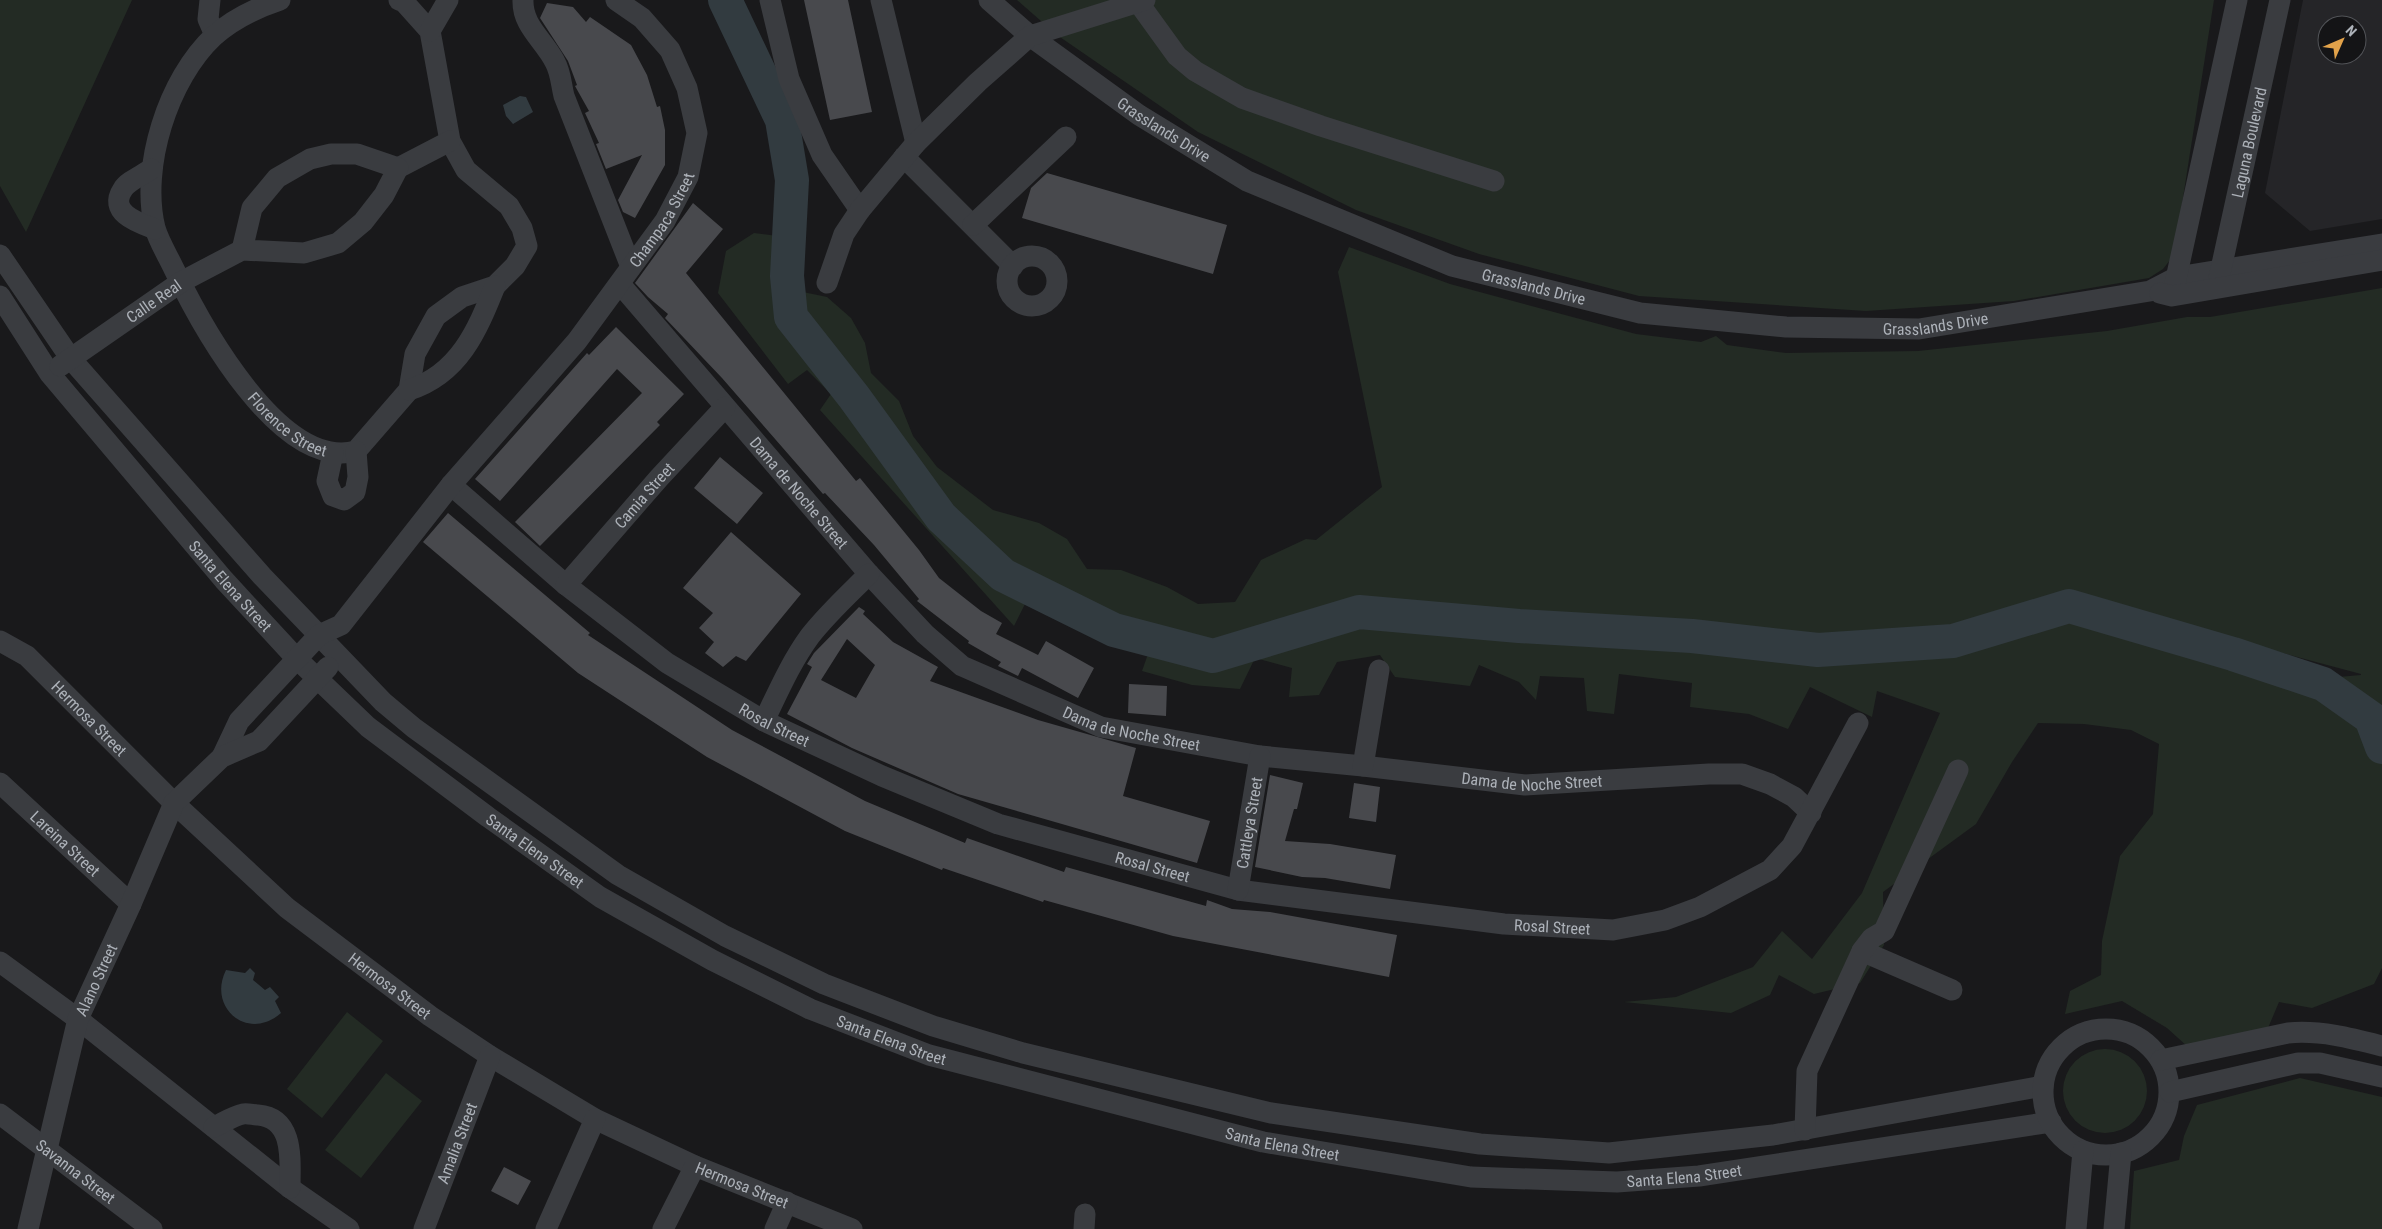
<svg xmlns="http://www.w3.org/2000/svg" width="2382" height="1229" font-family="'Roboto Condensed',sans-serif">
<rect width="100%" height="100%" fill="#19191b"/>
<path fill="#252528" fill-rule="evenodd" d="M2303,0H2382V219L2310,231L2265,193ZM2327,25H2357V55H2327Z"/>
<path fill="#232b24" fill-rule="evenodd" d="M0,0H132L26,232L0,186Z
M1017,0H2214L2174,255L2163,269L2149,278L2014,301L1866,311L1639,296L1479,254L1356,210L1198,132L1057,35Z
M754,233L778,236L803,292L827,297L851,318L865,343L871,373L899,401L913,436L937,467L993,510L1039,523L1067,539L1087,569L1121,570L1167,587L1198,604L1235,602L1261,560L1306,539L1316,540L1382,487L1338,272L1349,247L1450,284L1636,334L1701,342L1716,336L1727,345L1786,353L1918,351L2107,331L2187,317H2210L2382,288V968L2374,984L2312,1008L2279,1002L2268,1028L2188,1047L2167,1028L2122,1001L2065,1014L2070,991L2101,975L2102,941L2120,856L2153,814L2159,744L2131,730L2084,724L2038,723L2012,762L1976,824L1883,892L1884,945L1860,983L1814,994L1779,975L1770,995L1731,1013L1624,1002L1676,997L1753,967L1782,931L1812,959L1862,893L1940,713L1877,691L1872,717L1810,687L1788,729L1749,714L1690,707L1692,683L1619,674L1614,714L1587,711L1584,678L1540,676L1536,700L1519,682L1479,665L1470,686L1395,677L1380,655L1337,662L1319,695L1289,697L1292,668L1255,658L1240,689L1192,685L1142,671L1148,654L1108,641L1026,602L1014,626L820,410L831,394L807,370L788,384L718,293L726,251ZM2260,647L2361,674V675L2338,677Z
M347,1012L383,1041L322,1118L287,1089Z
M2063 1091a42 42 0 1 1 84 0a42 42 0 1 1-84 0Z
M386,1073L422,1101L361,1178L325,1150Z
M2300,1078L2382,1097V1229H2130L2134,1171L2179,1160L2184,1136L2197,1105Z"/>
<path fill="#323b40" d="M520,96L526,97L533,112L513,124L506,116L503,105Z
M250,968L255,973L253,980L265,990L270,987L279,997L275,1001L281,1013C248,1042 207,1008 226,970L245,973Z"/>
<g fill="none" stroke-linecap="round" stroke-linejoin="round">
<path stroke="#323b40" stroke-width="34" d="M725,0L782,120L792,180L787,276L791,317L854,397L941,517L1003,575L1114,630L1213,656L1359,612L1519,626L1692,636L1818,650L1953,641L2069,606L2233,654L2323,684L2371,718L2382,747"/>
</g>
<path fill="#48494d" fill-rule="evenodd" d="M804,0H848L872,112L830,120Z
M547,3L573,7L586,22L590,17L631,45L647,75L657,107L660,106L665,130V165L635,218L623,212L618,200L642,155L606,169L596,144L599,143L585,113L589,111L575,86L577,85L568,61L540,18Z
M1047,173L1227,225L1213,274L1022,218L1031,188Z
M693,203L723,229L686,273L856,481L860,478L919,550L939,578L981,611L1002,623L996,634L1038,655L1046,641L1094,668L1078,698L1022,668L1018,676L998,666L1001,662L968,643L969,641L917,601L919,599L874,545L825,493L823,494L722,378L665,318L668,314L648,297L635,283Z
M616,327L684,394L657,422L660,425L540,546L515,522L642,393L617,369L500,501L475,479L587,353L589,355Z
M720,457L763,493L737,524L694,488Z
M448,513L590,633L588,635L732,730L865,801L965,843L967,838L1064,872L1066,867L1206,906L1207,900L1232,909L1270,912L1397,935L1389,977L1173,936L1044,900L1043,902L943,868L942,870L845,831L707,757L578,673L423,542Z
M731,532L801,594L746,661L736,656L723,667L705,653L714,642L699,628L713,613L683,588Z
M859,607L865,611L863,614L893,642L938,667L930,681L1038,720L1136,748L1123,796L1210,821L1197,863L958,794L852,748L787,714L812,667L807,664L814,653ZM847,639L875,665L856,698L821,680Z
M1129,684L1167,686L1166,716L1128,713Z
M1270,775L1303,783L1297,809H1294L1285,841L1330,844L1396,855L1390,889L1325,878L1302,877L1255,867Z
M1354,783L1380,787L1376,822L1349,818Z
M504,1167L531,1181L518,1205L491,1191Z"/>
<g fill="none" stroke-linecap="round" stroke-linejoin="round">
<g stroke="#3a3c40" stroke-width="21">
<path d="M210,0L208,19L215,35"/>
<path id="s1" d="M280,0C256,8 233,19 214,36C168,79 140,167 155,228C159,242 168,256 174,269C201,325 280,471 356,451L409,390L415,354L436,316L462,297L495,286L515,266L527,246L522,228L509,206L466,170L450,141L430,31L404,2L399,0"/>
<path d="M523,0C522,26 544,40 555,62C561,73 561,84 564,96L631,267"/>
<path d="M770,0L789,79L822,155L860,210"/>
<path d="M881,0L916,143"/>
<path id="s2" d="M989,0L1030,36L1139,115L1247,181L1452,266L1640,313L1786,327L1919,329L2150,291L2177,277L2382,244"/>
<path d="M1138,2L1177,56L1195,71L1242,98L1321,126L1494,181"/>
<path d="M430,31L448,0"/>
<path d="M904,157L1013,266"/>
<path d="M398,168L450,141"/>
<path d="M151,169C143,175 128,181 123,189C107,213 139,223 155,229"/>
<path d="M973,225L1066,137"/>
<path d="M0,255L71,359L262,576L383,702L414,728L618,875L725,936L824,984L933,1026L1023,1053L1271,1113L1480,1144L1609,1153L1773,1135L2043,1086"/>
<circle cx="1032" cy="281" r="25"/>
<path d="M827,283L844,234L860,210L916,143L978,82L1030,36L1145,0"/>
<path id="s3" d="M620,284L869,574L925,634L962,666L1101,727L1260,756L1363,766L1525,785L1709,774H1742L1770,784L1794,797L1811,813"/>
<path id="s4" d="M2217,287L2280,0"/>
<path d="M2174,288L2237,0"/>
<path d="M2160,293L2172,296L2382,260"/>
<path id="s5" d="M0,296L50,374L224,580L297,659L368,727L488,817L600,897L712,960L810,1009L929,1055L1263,1142L1471,1177L1617,1182L1699,1176L2051,1122"/>
<path id="s6" d="M60,366L181,282L242,250L304,253L338,243L363,222L384,195L398,168L357,154H331L310,159L277,178L252,208L242,250"/>
<path d="M409,390C459,374 477,331 495,286"/>
<path d="M333,453L327,481L333,496L344,500L355,492L358,477L356,451"/>
<path id="s7" d="M451,485L566,585L667,663L764,721L882,776L998,824L1238,890L1504,924L1613,930L1665,920L1700,907L1770,870L1792,846L1858,723"/>
<path id="s8" d="M566,585L659,478L725,407"/>
<path id="s9" d="M0,641L27,656L174,803L287,908L430,1016L490,1056L595,1119L695,1166L852,1229"/>
<path d="M764,721C778,692 791,662 810,636C828,613 849,594 869,574"/>
<path id="s10" d="M222,757L239,721L319,635L341,625L451,485L577,341L665,221L688,177L697,133L687,88L670,50L642,18L616,0"/>
<path d="M1363,766L1379,670"/>
<path id="s11" d="M0,783L131,904"/>
<path id="s12" d="M1238,890L1260,756"/>
<path d="M1862,951L1952,990"/>
<path d="M0,962L78,1019L290,1188L349,1229"/>
<circle cx="2106" cy="1092" r="63"/>
<path d="M2161,1060L2288,1033C2320,1030 2351,1038 2382,1046"/>
<path d="M2170,1092L2298,1063H2320L2382,1077"/>
<path id="s13" d="M0,1114L152,1229"/>
<path d="M214,1127C223,1123 233,1116 243,1114C247,1113 254,1115 258,1115C295,1118 290,1161 290,1188"/>
<path d="M1805,1130L1807,1071L1862,951L1872,938L1884,931L1958,770"/>
<path id="s14" d="M28,1229L78,1019L131,904L174,803L222,757L259,741L328,667"/>
<path id="s15" d="M424,1229L490,1056"/>
<path d="M546,1229L595,1119"/>
<path d="M663,1229L695,1166"/>
<path d="M775,1229L787,1202"/>
<path d="M1084,1229L1085,1214"/>
<path d="M2076,1229L2083,1151"/>
<path d="M2114,1229L2121,1153"/>
</g>
</g>
<g text-anchor="middle" stroke-width="4" stroke-linejoin="round" paint-order="stroke">
<g font-size="16" fill="#adb2b9" stroke="#141416">
<text dy="6" stroke="none"><textPath href="#s2" startOffset="218">Grasslands Drive</textPath></text>
<text dy="6" stroke="none"><textPath href="#s4" startOffset="148">Laguna Boulevard</textPath></text>
<text dy="6" stroke="none"><textPath href="#s10" startOffset="699">Champaca Street</textPath></text>
<text dy="6" stroke="none"><textPath href="#s2" startOffset="622">Grasslands Drive</textPath></text>
<text dy="6" stroke="none"><textPath href="#s6" startOffset="114">Calle Real</textPath></text>
<text dy="6" stroke="none"><textPath href="#s2" startOffset="1028">Grasslands Drive</textPath></text>
<text dy="6" stroke="none"><textPath href="#s1" startOffset="525">Florence Street</textPath></text>
<text dy="6" stroke="none"><textPath href="#s3" startOffset="275">Dama de Noche Street</textPath></text>
<text dy="6" stroke="none"><textPath href="#s8" startOffset="119">Camia Street</textPath></text>
<text dy="6" stroke="none"><textPath href="#s5" startOffset="371">Santa Elena Street</textPath></text>
<text dy="6" stroke="none"><textPath href="#s9" startOffset="119">Hermosa Street</textPath></text>
<text dy="6" stroke="none"><textPath href="#s7" startOffset="404">Rosal Street</textPath></text>
<text dy="6" stroke="none"><textPath href="#s3" startOffset="695">Dama de Noche Street</textPath></text>
<text dy="6" stroke="none"><textPath href="#s3" startOffset="1100">Dama de Noche Street</textPath></text>
<text dy="6" stroke="none"><textPath href="#s12" startOffset="68">Cattleya Street</textPath></text>
<text dy="6" stroke="none"><textPath href="#s11" startOffset="89">Lareina Street</textPath></text>
<text dy="6" stroke="none"><textPath href="#s5" startOffset="776">Santa Elena Street</textPath></text>
<text dy="6" stroke="none"><textPath href="#s7" startOffset="809">Rosal Street</textPath></text>
<text dy="6" stroke="none"><textPath href="#s7" startOffset="1214">Rosal Street</textPath></text>
<text dy="6" stroke="none"><textPath href="#s14" startOffset="259">Alano Street</textPath></text>
<text dy="6" stroke="none"><textPath href="#s9" startOffset="522">Hermosa Street</textPath></text>
<text dy="6" stroke="none"><textPath href="#s5" startOffset="1181">Santa Elena Street</textPath></text>
<text dy="6" stroke="none"><textPath href="#s15" startOffset="92">Amalia Street</textPath></text>
<text dy="6" stroke="none"><textPath href="#s5" startOffset="1586">Santa Elena Street</textPath></text>
<text dy="6" stroke="none"><textPath href="#s13" startOffset="95">Savanna Street</textPath></text>
<text dy="6" stroke="none"><textPath href="#s5" startOffset="1991">Santa Elena Street</textPath></text>
<text dy="6" stroke="none"><textPath href="#s9" startOffset="928">Hermosa Street</textPath></text>
</g>
</g>
<g transform="translate(2342 40) rotate(45)"><circle r="24" fill="#141416" stroke="#515357"/>
<path d="M0-4L9 19L0 12L-9 19Z" fill="#e2a24a"/>
<text y="-8" font-size="14" font-weight="bold" text-anchor="middle" fill="#adb2b9">N</text>
</g>
</svg>
